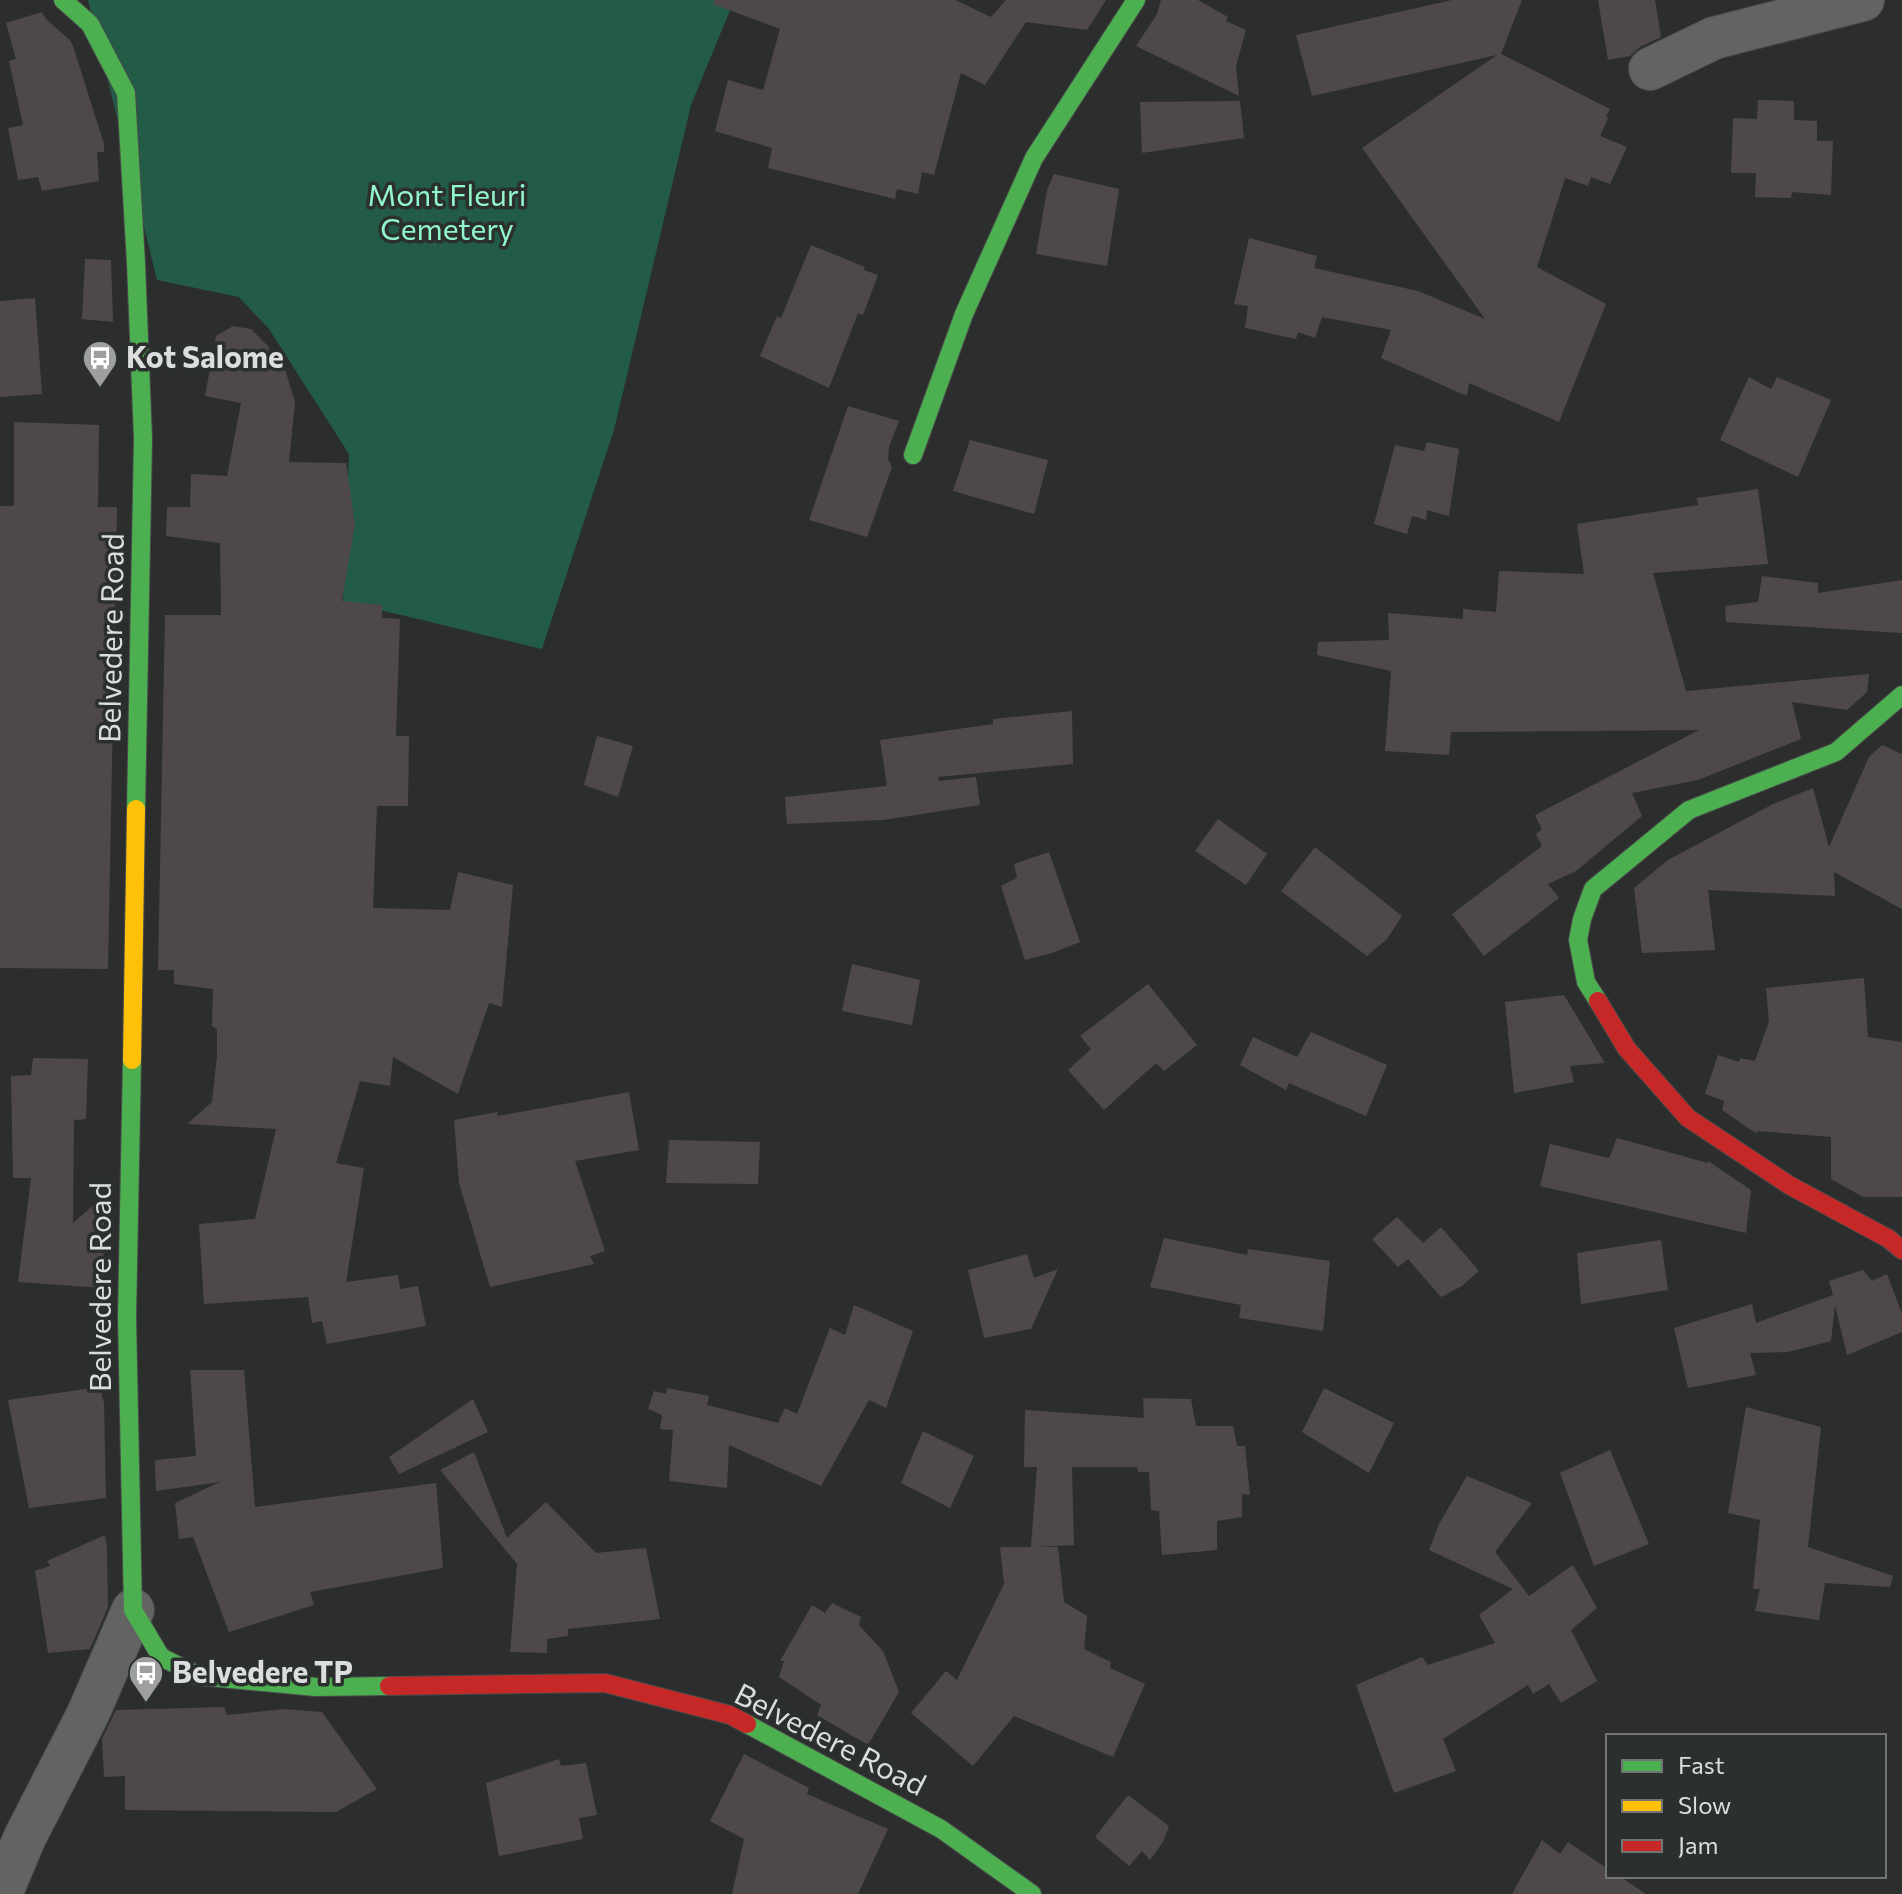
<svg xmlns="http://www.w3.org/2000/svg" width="1902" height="1894" font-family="Commissioner,sans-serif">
<rect width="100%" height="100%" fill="#2c2e2d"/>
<path fill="#225c46" d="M88,0H739L733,3L691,105L614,430L542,649L343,601L349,454L269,329L239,297L157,280Z"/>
<path fill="#4f484b" d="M714,0H955L991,17L1006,0H1106L1087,30L1026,22L985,85L961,73L934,175L922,172L918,194L897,189L895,199L768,168L772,148L715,131L728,80L763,90L780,29L713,4Z
M1161,0H1198L1228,17L1226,21L1246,30L1236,66L1239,96L1136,46L1157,14Z
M1452,0H1522L1501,54L1610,109L1606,116L1608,118L1600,136L1627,147L1610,184L1591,177L1588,186L1565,178L1537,267L1606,304L1559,422L1469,383L1467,396L1381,358L1391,330L1322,317L1315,338L1298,332L1296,339L1245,328L1248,306L1234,304L1249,238L1317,256L1314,268L1418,291L1485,319L1362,148L1497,55L1312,96L1296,35Z
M1598,0H1655L1661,37L1640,47L1630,56L1608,60Z
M42,12L46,19L70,40L73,46L104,144V152H97L99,181L42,191L38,177L18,180L8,128L23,125L9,61L16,59L6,23Z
M1758,100L1794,101V120L1817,121V141H1833L1831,195L1792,192L1791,198L1755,197L1756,173H1731L1733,118L1757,119Z
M1240,101L1244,138L1142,153L1140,102Z
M1054,174L1119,189L1107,266L1036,254L1047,190Z
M811,245L865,267L864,270L878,275L863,315L858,313L829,388L760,356L777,316L781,318Z
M85,259L111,260L113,322L82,319Z
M35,298L42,394L0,397V301Z
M233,326L251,329L269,347L268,363L284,366L295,402L289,462L346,463L355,524L342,601L382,605V618L400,619L396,736H409L408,806H377L373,908L450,910L458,872L513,885L502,1007L489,1003L458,1094L393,1057L390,1086L360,1081L336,1163L364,1168L346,1282L398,1275L400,1289L418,1286L426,1326L327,1344L322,1321L312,1323L308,1297L204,1304L199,1224L255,1219L276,1129L187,1124L212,1102L217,1056V1029L212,1026L213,989L174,984V970H158L165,615H221L220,543L166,536L167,507H190L191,474L227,476L241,403L205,396L216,336Z
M1749,377L1771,389L1777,377L1831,400L1798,477L1720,440Z
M848,406L899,421L889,447L888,459L892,467L867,537L809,520Z
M14,422L99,425L98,507H117L108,969L0,968V506H14Z
M970,440L1048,460L1034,514L953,491Z
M1427,442L1459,449L1449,516L1427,510L1426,520L1412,516L1407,534L1374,524L1395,445L1424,451Z
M1758,489L1768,564L1653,573L1686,691L1869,674L1867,692L1847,710L1792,702L1801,739L1698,780L1632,793L1642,816L1576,871L1548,884L1559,898L1484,956L1452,914L1542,846L1536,834L1542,829L1535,815L1699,730L1451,732L1449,755L1385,751L1391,671L1317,655L1318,642L1389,640L1388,613L1463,619V609L1496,612L1499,571L1584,574L1577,524L1698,505L1697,498Z
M1762,576L1818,583V593L1902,580V633L1726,622L1725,606L1758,602Z
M1072,711L1073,764L938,777L939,781L976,777L980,805L883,820L787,824L785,797L887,786L880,740L993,724V719Z
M597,736L633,746L618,797L584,785Z
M1882,745L1902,754V909L1834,872L1835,896L1708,890L1715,950L1642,953L1634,888L1668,860L1773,804L1813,788L1829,847L1869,757Z
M1218,819L1267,854L1246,885L1195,851Z
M1315,847L1402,916L1387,939L1367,956L1281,891Z
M1049,852L1080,942L1052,953L1025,960L1001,886L1017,878L1014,864Z
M852,964L920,980L912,1025L842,1011Z
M1864,978L1868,1037L1902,1042V1197H1863L1831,1179V1137L1757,1131V1134L1722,1110L1724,1101L1705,1094L1718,1055L1739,1062L1740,1058L1755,1061L1769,1021L1766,988Z
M1148,984L1197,1045L1164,1071L1156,1063L1104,1110L1068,1070L1091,1049L1080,1036Z
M1564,995L1605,1063L1570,1066L1574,1082L1514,1093L1505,1002Z
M1311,1032L1387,1065L1366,1116L1289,1083L1286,1090L1240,1065L1253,1037L1297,1057Z
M33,1058L88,1059L86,1119L74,1120L73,1223L96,1203L101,1220H104L103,1288L18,1282L31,1178H13L11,1076L31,1075Z
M629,1092L639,1150L575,1161L605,1251L590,1256L594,1264L490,1287L459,1183L454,1120L497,1112L498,1116Z
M1617,1138L1708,1163V1161L1751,1190L1746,1233L1540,1186L1550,1144L1609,1158Z
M669,1140L760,1142L758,1184L666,1183Z
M1397,1217L1423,1243L1441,1227L1479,1271L1462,1286L1441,1297L1408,1259L1398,1267L1372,1239Z
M1164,1238L1247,1255L1248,1249L1330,1261L1323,1331L1239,1318L1241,1305L1150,1287Z
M1661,1240L1668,1290L1581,1304L1577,1253Z
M1027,1254L1034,1278L1058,1269L1031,1329L984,1338L968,1270Z
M1863,1270L1872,1281L1887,1274L1902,1314V1332L1847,1355L1835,1305L1831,1341L1788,1352L1750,1353L1756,1375L1688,1388L1674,1328L1752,1304L1756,1323L1833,1295L1829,1281Z
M854,1305L913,1331L886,1408L869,1400L821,1486L729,1445L727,1488L669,1481L673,1430L660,1429L662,1415L648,1409L654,1391L666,1394L667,1388L709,1396L707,1405L778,1423L785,1408L797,1414L830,1328L845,1335Z
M190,1370H244L255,1507L436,1483L443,1568L310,1592L314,1605L229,1632L193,1537L179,1539L175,1503L220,1482L156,1491L155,1460L196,1456Z
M100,1387L104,1403L106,1498L29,1508L8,1400Z
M1324,1388L1394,1423L1369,1473L1302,1432Z
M1143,1398L1191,1399L1196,1426H1233L1237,1446H1245L1250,1495L1242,1494V1517L1217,1521V1550L1162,1555L1159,1511L1151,1510L1149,1472H1138L1137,1467H1072L1074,1545L1035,1547H1058L1064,1602L1087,1616L1084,1649L1111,1662L1110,1668L1145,1684L1113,1757L1014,1716L973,1766L911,1713L946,1671L957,1680L1004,1584L1000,1547H1031L1037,1467H1024L1025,1410L1144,1418Z
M473,1399L488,1432L399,1474L389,1457Z
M1746,1407L1821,1427L1808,1547L1893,1576L1890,1587L1825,1583L1819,1620L1755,1611L1760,1589H1753L1760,1520L1728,1513Z
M923,1431L974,1456L950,1508L901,1483Z
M1610,1450L1649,1544L1594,1566L1560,1473Z
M474,1452L507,1538L546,1502L596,1553L646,1548L660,1619L568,1629V1636L547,1639V1653L510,1652L517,1564L440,1470Z
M1467,1476L1532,1503L1495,1552L1529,1596L1573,1565L1597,1608L1571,1630L1597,1681L1561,1703L1549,1684L1533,1694L1528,1685L1443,1739L1456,1771L1394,1793L1356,1685L1422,1657L1428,1665L1495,1643L1479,1615L1513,1589L1429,1550L1439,1524Z
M105,1535L107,1548L108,1607L90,1649L48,1653L35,1571L50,1566L47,1561Z
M832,1603L861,1617L859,1625L883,1651L899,1692L868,1745L817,1715L821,1705L779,1677L784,1661H780L812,1605L825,1613Z
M224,1707L227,1715L285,1709L322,1712L377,1789L336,1812L125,1810V1776L104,1777L102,1739L116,1710Z
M744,1754L809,1788L807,1794L888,1829L858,1894H732L744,1839L710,1821Z
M559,1759L561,1766L586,1763L597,1815L579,1818L583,1839L499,1856L486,1783Z
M1128,1795L1169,1826L1163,1842L1150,1860L1142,1851L1129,1866L1095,1837Z
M1542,1840L1560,1854L1568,1842L1608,1869V1876H1619L1646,1894H1512Z"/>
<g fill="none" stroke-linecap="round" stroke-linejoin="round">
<g stroke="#494b4a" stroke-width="44">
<path id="street" d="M1650,69L1714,38L1863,0
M1,1894L25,1837L88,1714L133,1610"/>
</g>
<g stroke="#494b4a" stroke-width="20">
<path id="fast" d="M63,0L90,24L126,93L136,263L143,439L136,809
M913,455L964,314L1034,158L1136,0
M1598,1001L1586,982L1578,940L1582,919L1593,889L1689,810L1836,752L1902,695
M132,1060L127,1317L133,1610L161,1657L199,1676L316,1687L389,1686
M747,1724L941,1829L1032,1894"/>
</g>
<g stroke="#494b4a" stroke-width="20">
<path id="slow" d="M132,1060L136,809"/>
</g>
<g stroke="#494b4a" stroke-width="20">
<path id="jam" d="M1598,1001L1627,1049L1688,1118L1789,1185L1889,1239L1902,1250
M389,1686L605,1683L730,1715L747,1724"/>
</g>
<use href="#street" stroke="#626463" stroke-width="42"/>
<use href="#fast" stroke="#4caf50" stroke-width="18"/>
<use href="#slow" stroke="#ffc107" stroke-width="18"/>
<use href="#jam" stroke="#c62828" stroke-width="18"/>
</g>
<defs>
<g id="bus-pin" transform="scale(1.8)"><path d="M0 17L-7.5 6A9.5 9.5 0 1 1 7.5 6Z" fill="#9ea09f" stroke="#2b2f2d"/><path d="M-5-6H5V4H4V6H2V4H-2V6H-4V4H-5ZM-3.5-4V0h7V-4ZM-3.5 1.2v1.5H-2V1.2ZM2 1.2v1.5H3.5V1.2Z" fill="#fff"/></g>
</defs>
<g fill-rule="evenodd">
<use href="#bus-pin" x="100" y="358"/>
<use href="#bus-pin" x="146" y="1673"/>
</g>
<g text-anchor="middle" stroke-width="7" stroke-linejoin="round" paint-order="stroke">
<g font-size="30" fill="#91f6cb" stroke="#2b2f2d">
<text x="447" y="206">Mont Fleuri<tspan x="447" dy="34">Cemetery</tspan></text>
</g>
<g font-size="30" font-weight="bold" fill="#dcdedd" stroke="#2b2f2d" text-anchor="start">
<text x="126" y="368">Kot Salome</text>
<text x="172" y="1683">Belvedere TP</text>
</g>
<g font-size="30" fill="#dcdedd" stroke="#2b2f2d">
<text transform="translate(112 638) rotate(-89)" y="10">Belvedere Road</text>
<text transform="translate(101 1287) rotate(-90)" y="10">Belvedere Road</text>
<text transform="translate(830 1740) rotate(27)" y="10">Belvedere Road</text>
</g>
</g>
<rect x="1606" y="1734" width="280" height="144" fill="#2b2f2d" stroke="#727573" stroke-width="2"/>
<rect x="1622" y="1760" width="40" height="12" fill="#4caf50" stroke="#727573" stroke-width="2"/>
<text x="1678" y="1774" font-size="24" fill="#dcdedd">Fast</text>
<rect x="1622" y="1800" width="40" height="12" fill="#ffc107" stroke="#727573" stroke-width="2"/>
<text x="1678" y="1814" font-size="24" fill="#dcdedd">Slow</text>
<rect x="1622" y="1840" width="40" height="12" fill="#c62828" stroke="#727573" stroke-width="2"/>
<text x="1678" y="1854" font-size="24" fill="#dcdedd">Jam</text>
</svg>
